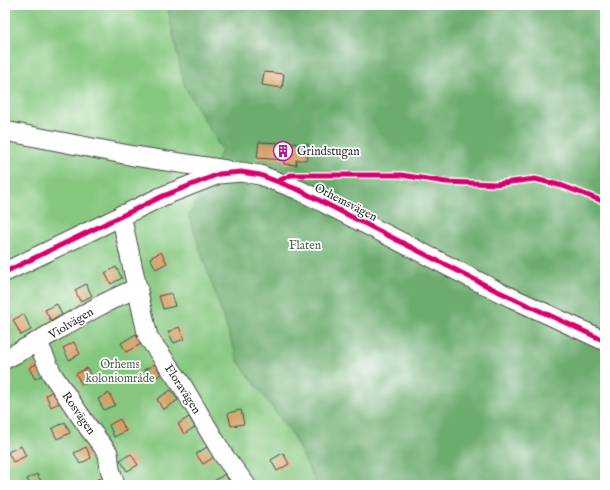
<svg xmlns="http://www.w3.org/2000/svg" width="610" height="490" font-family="'IM FELL English',serif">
<rect width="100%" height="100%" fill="#fff"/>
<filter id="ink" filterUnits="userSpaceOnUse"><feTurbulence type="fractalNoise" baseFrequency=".025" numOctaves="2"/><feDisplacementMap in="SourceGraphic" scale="8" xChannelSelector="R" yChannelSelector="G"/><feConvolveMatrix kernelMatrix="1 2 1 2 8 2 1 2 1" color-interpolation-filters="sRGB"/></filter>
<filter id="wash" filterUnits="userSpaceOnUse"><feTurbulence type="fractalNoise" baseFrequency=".012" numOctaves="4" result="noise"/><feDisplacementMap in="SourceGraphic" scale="16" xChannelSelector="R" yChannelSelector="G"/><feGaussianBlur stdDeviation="0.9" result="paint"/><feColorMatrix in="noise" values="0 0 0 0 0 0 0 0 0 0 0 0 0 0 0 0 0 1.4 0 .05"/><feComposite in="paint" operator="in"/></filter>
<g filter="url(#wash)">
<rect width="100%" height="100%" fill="#f2e4ca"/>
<path fill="#85c77f" stroke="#587955" d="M5,5H605V485H5Z"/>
<path fill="#6cac6e" stroke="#4c6c4c" d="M167,5H605V485H317L293,436L238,361L189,216L222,150L184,85Z"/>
<g id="blocks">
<path fill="#d89e66" d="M264,72L284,74L282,88L262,85Z
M259,142L308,144L307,160H296L297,165L284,164V160L257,158Z
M161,252L167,263L156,269L150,258Z
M116,267L122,278L111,284L105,273Z
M86,284L92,296L80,301L75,290Z
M171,293L175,306L163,309L159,296Z
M57,304L62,315L51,321L45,310Z
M24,314L31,330L21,335L13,320Z
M179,327L184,339L174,343L168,332Z
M136,334L141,344L126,352L121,343Z
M74,342L80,354L69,360L63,348Z
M40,362L46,373L35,379L29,368Z
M155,364L161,374L151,381L144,370Z
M87,368L93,379L82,385L76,374Z
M55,390L61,402L51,407L46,395Z
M171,390L178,400L163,410L157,399Z
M109,393L115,405L104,410L98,399Z
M241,410L244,424L231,426L228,413Z
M189,417L195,427L184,434L178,424Z
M120,419L126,431L114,437L109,425Z
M65,422L70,433L57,439L52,429Z
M21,446L26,456L13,462L8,452Z
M86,447L91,458L80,464L74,453Z
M207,447L214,457L203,464L196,454Z
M283,453L289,464L277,471L271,460Z
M131,454L138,465L127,471L120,460Z
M37,474L43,485H30L27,479Z
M225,474L231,484L216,485L214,481Z
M100,478L104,485H90L89,484Z"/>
</g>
</g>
<g filter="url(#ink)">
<use href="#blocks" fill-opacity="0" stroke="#494743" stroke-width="1"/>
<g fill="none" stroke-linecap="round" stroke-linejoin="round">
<g stroke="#494743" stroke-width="21">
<path id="minor" d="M5,131L134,156L226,170
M121,215L148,337L182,385L224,456L246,485
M5,272L163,196L219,174L241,172L260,175L299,190L493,289L605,341
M38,343L52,374L88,427L108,453L110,469L115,485
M5,359C50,337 91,306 138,288"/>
</g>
<use href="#minor" stroke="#fff" stroke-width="19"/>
<g stroke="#fff" stroke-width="8">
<path id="cycleway" d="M278,181L291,175H401L446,182L496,184L535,179L563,186L605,202
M5,272L163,196L219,174L241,172L260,175L299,190L493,289L605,341"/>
</g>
<use href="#cycleway" stroke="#d6006c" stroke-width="5"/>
</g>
</g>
<defs>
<g id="building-ring" transform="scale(1)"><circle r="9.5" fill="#fff" stroke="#b5179e" stroke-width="1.5"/><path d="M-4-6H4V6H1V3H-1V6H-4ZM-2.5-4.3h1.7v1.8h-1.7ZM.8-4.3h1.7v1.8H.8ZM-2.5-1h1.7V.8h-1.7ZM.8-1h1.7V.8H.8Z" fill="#b5179e"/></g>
</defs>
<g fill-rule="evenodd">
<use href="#building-ring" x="283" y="151"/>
</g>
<g text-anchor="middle" stroke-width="3.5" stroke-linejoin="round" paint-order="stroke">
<g font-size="12" fill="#2b2b2b" stroke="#fff" text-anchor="start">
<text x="297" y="155">Grindstugan</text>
</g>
<g font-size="12" fill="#2b2b2b" stroke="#fff">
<text transform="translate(346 202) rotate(27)" y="4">Orhemsvägen</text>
<text transform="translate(71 323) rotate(-31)" y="4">Violvägen</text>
<text transform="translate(183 389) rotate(57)" y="4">Floravägen</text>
<text transform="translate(79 413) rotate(55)" y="4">Rosvägen</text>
</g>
<g font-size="12" fill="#4a6248" stroke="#fff">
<text x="305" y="249">Flaten</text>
<text x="120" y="368">Orhems<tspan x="120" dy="14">koloniområde</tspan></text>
</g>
</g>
<rect width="610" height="490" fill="none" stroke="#fff" stroke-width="20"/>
</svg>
